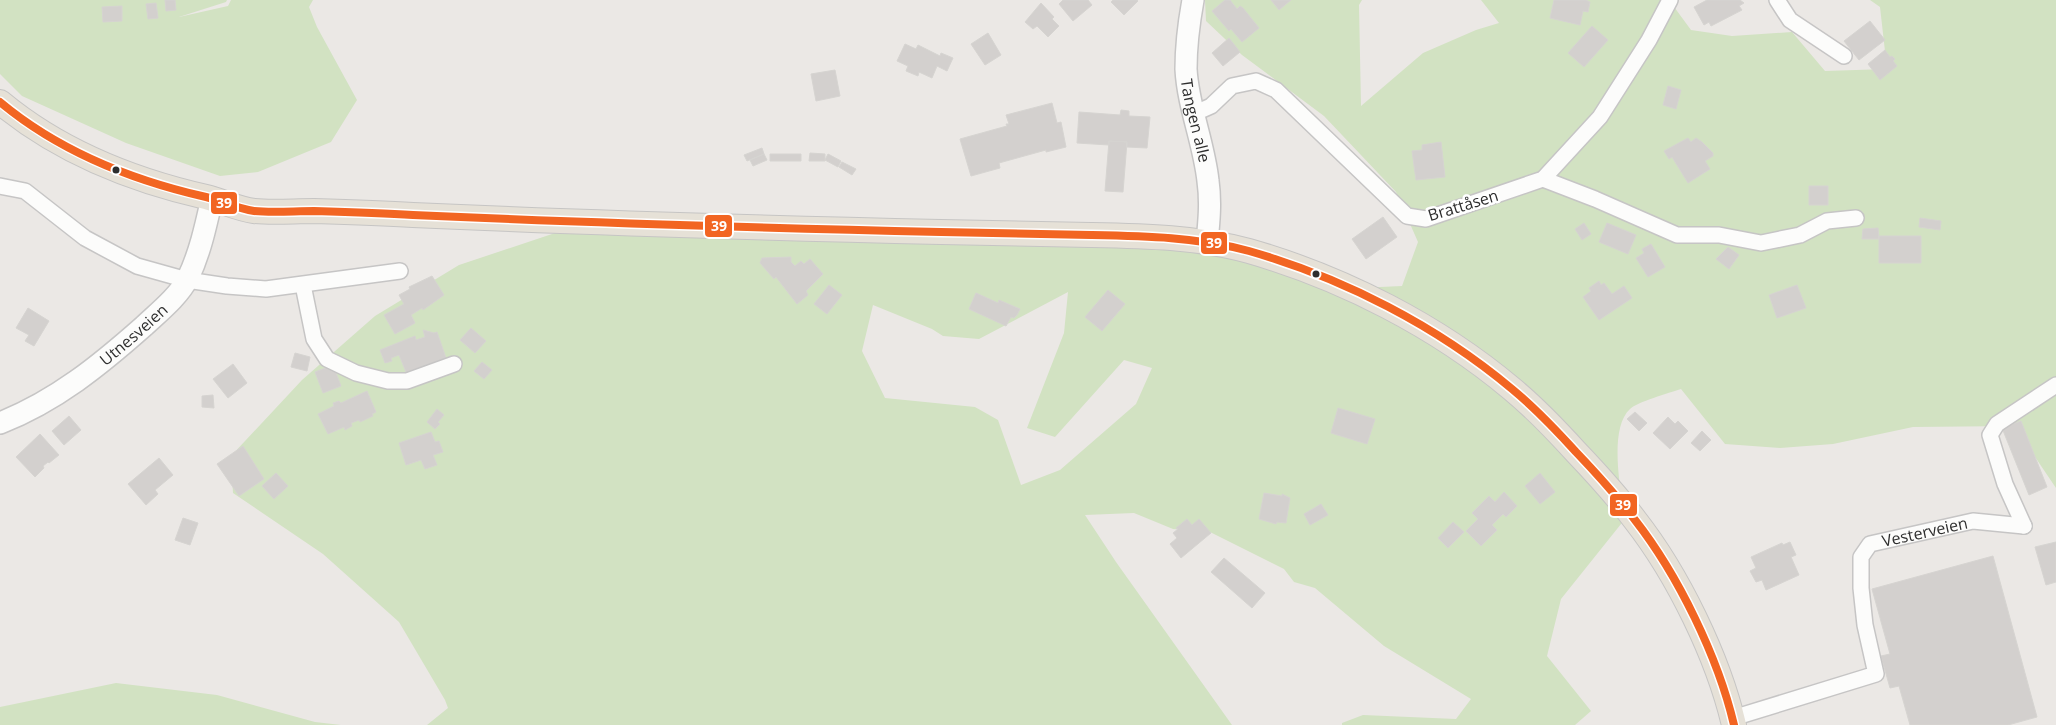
<svg xmlns="http://www.w3.org/2000/svg" width="2056" height="725" font-family="'Open Sans',sans-serif">
<rect width="100%" height="100%" fill="#ebe8e5"/>
<path fill="#d2e2c2" fill-rule="evenodd" d="M0,0H227L226,2L179,17L228,6L231,0H313L309,7L317,27L357,100L331,142L258,172L220,176L126,143L22,96L0,74Z
M1205,0H1362L1359,5L1361,106L1423,53L1476,30L1499,23L1481,0H1669L1691,30L1732,36L1792,32L1825,71L1887,69L1880,7L1870,0H2056V488L2014,426L1913,427L1833,444L1780,448L1725,444L1681,389C1669,393 1637,402 1630,409C1608,429 1621,493 1625,519L1561,599L1547,656L1591,711L1575,725H1342V723L1363,715L1456,719L1471,699L1384,646L1315,588L1294,582L1284,569L1210,532L1173,529L1134,513L1085,515L1116,562L1232,725H427L448,708L445,700L399,622L323,554L233,493L231,456L302,380L375,316L459,265L555,233L656,224L1263,253L1358,288L1402,286L1418,242L1396,192L1324,116L1242,55L1206,21ZM1068,292L1064,333L1027,428L1055,437L1124,360L1152,368L1136,404L1060,470L1021,485L998,420L975,407L885,398L862,351L873,305L932,329L943,336L979,339Z
M116,683L217,695L315,722L341,725H0V707Z"/>
<path fill="#d3d0ce" stroke="#d6d4d1" d="M165,0H175L176,10L166,11Z
M1063,0H1088L1092,5L1073,21L1059,4Z
M1113,0H1137L1138,1L1124,15L1111,2Z
M1225,0H1230L1237,9L1240,6L1243,8L1259,28L1242,42L1231,29L1229,31L1212,11Z
M1271,0H1291L1279,10Z
M1554,0H1586L1590,2L1588,12L1583,11L1580,25L1550,18Z
M1707,0H1740L1744,3L1739,6L1742,10L1711,26L1709,22L1704,25L1694,7Z
M156,3L158,18L148,19L146,4Z
M1041,3L1054,17L1052,19L1059,26L1048,37L1037,26L1033,29L1025,22Z
M122,6V21L103,22L102,7Z
M1870,21L1885,40L1859,60L1844,41Z
M1592,26L1608,40L1584,67L1568,53Z
M988,33L1001,55L985,65L971,44Z
M1229,38L1240,52L1223,66L1212,53Z
M905,44L916,49L918,45L940,56L941,53L953,58L947,71L937,66L932,78L919,72L918,76L906,71L908,66L897,61Z
M1885,50L1890,57L1892,56L1895,59L1893,61L1897,66L1880,80L1868,64Z
M835,70L840,96L816,101L811,74Z
M1668,86L1681,90L1676,109L1663,105Z
M1052,103L1057,123L1061,122L1066,147L1046,152V150L999,163L1000,168L971,176L960,139L1007,126L1006,124H1009L1006,115Z
M1121,110L1129,111V116L1150,117L1147,148L1127,147V142L1109,141V145L1077,143L1079,112L1120,115Z
M1688,138L1691,142L1696,138L1702,142L1713,153V156L1705,161L1710,169L1688,183L1672,157L1669,159L1664,151Z
M1109,141L1127,142L1123,192L1105,191Z
M1441,142L1445,177L1416,180L1412,151L1422,150V145Z
M762,148L764,154L747,161L744,155Z
M810,153L825,154V161H809Z
M764,154L767,160L753,166L750,160Z
M770,154H801V161H770Z
M828,154L841,161L838,167L825,160Z
M842,162L856,169L852,175L839,167Z
M1809,186H1828V205H1809Z
M1383,217L1397,237L1366,259L1352,239Z
M1920,218L1941,221L1940,230L1919,227Z
M1584,223L1591,234L1582,240L1575,229Z
M1607,223L1636,235L1628,254L1599,242Z
M1878,228L1879,239H1862L1863,229Z
M1879,236H1921V263H1879Z
M1651,244L1665,267L1648,277L1636,258L1644,253L1642,249Z
M1728,247L1739,255L1729,269L1716,259Z
M791,257V262L795,266L801,261L804,264L810,259L823,274L806,291L808,295L797,304L776,277L774,279L760,263L762,258Z
M432,276L444,295L423,310L422,308L411,315L415,323L395,334L384,315L404,304L399,295L410,289L409,287Z
M1599,281L1601,285L1604,283L1612,294L1624,286L1632,298L1599,320L1583,297L1591,291L1589,288Z
M829,285L842,295L827,314L814,304Z
M1797,285L1806,308L1777,318L1769,295Z
M1108,290L1125,304L1102,331L1085,317Z
M976,293L998,303L999,300L1020,309L1017,315L1014,318L1011,317L1006,326L969,309Z
M28,308L49,321L34,346L25,341L29,335L16,328Z
M471,328L486,341L475,353L460,340Z
M423,330L434,333L437,332L446,358L406,372L399,355L391,358L392,361L385,363L380,350L415,336L416,340L425,337Z
M295,353L310,357L307,371L291,367Z
M482,362L492,370L484,379L474,371Z
M233,364L247,383L228,398L213,379Z
M333,365L341,386L323,393L315,372Z
M367,391L376,412L372,414L373,416L360,422L359,420L351,423L352,426L345,430L344,427L328,434L318,414L334,406L333,403L339,401L341,403Z
M213,395L214,408L202,407V396Z
M1338,408L1375,419L1367,444L1331,433Z
M437,409L444,415L438,422L440,424L435,429L427,422Z
M1635,412L1647,423L1639,431L1627,419Z
M69,416L81,430L64,445L52,431Z
M1668,417L1675,424L1678,421L1688,431L1670,449L1653,433Z
M2021,421L2047,487L2029,495L2002,428Z
M1702,431L1711,440L1700,451L1691,443Z
M431,432L435,442L439,441L443,452L433,455L437,465L425,469L421,460L406,465L399,443Z
M40,434L59,455L49,463L48,462L43,466L44,468L35,477L16,457Z
M243,446L264,479L239,496L217,464Z
M159,458L173,475L155,490L158,494L146,505L128,484Z
M276,473L288,486L274,499L262,486Z
M1540,473L1555,492L1540,504L1525,486Z
M1504,492L1517,506L1506,517L1503,514L1492,525L1497,530L1481,546L1466,531L1478,519L1472,513L1489,496L1495,502Z
M1264,493L1282,496V494L1290,498L1286,523L1277,522L1276,524L1259,519Z
M1321,504L1328,515L1310,525L1304,514Z
M183,518L198,523L190,545L175,540Z
M1187,519L1192,525L1199,519L1211,533L1181,558L1170,544L1177,538L1173,533L1178,529L1176,528Z
M1453,522L1464,532L1448,548L1438,538Z
M1790,542L1796,555L1791,557L1799,575L1766,590L1762,580L1756,582L1750,571L1756,568L1751,557L1782,543L1783,545Z
M2056,542V582L2046,585L2035,547Z
M1993,556L2037,717L2008,725H1910L1899,686L1890,688L1881,656L1890,654L1872,589Z
M1224,558L1265,593L1252,608L1211,572Z"/>
<g fill="none" stroke-linecap="round" stroke-linejoin="round">
<g stroke="#c6c5c5" stroke-width="18">
<g id="street">
<path d="M1777,0L1790,20L1844,56"/>
<path d="M1193,114L1211,106L1232,86L1256,81L1276,90L1407,216L1426,219L1543,179L1600,117L1649,40L1670,0"/>
<path d="M1543,179L1595,199L1677,235H1719L1761,243L1800,235L1827,221L1856,218"/>
<path d="M0,186L25,191L85,238L137,266L187,280L227,286L266,289L400,271"/>
<path d="M303,285L314,339L327,359L356,373L388,381H407L454,364"/>
<path d="M2024,526L2005,484L1990,435L1997,424L2056,385"/>
<path id="s1" d="M1733,718L1876,674L1865,625L1861,588V557L1870,544L1973,521L2024,526"/>
</g>
</g>
<g stroke="#c6c5c5" stroke-width="24">
<g id="secondary">
<path id="s2" d="M1193,0C1189,22 1186,46 1186,69C1188,107 1204,143 1208,181C1211,202 1209,222 1207,242"/>
<path id="s3" d="M0,423C56,401 100,365 144,326C159,312 179,296 188,278C200,253 206,225 212,198"/>
</g>
</g>
<g stroke="#c6c5c4" stroke-width="26">
<path id="primary" d="M0,102C60,152 131,180 206,197C222,201 238,209 254,211C273,213 294,211 314,211C347,212 380,213 413,215C589,223 765,228 941,232C991,233 1041,234 1091,235C1143,236 1199,237 1249,251C1343,278 1437,326 1512,389C1535,408 1556,430 1576,452C1597,474 1617,496 1635,520C1678,575 1718,657 1734,725"/>
</g>
<use href="#street" stroke="#fcfcfb" stroke-width="15"/>
<use href="#secondary" stroke="#fcfcfb" stroke-width="21"/>
<use href="#primary" stroke="#e6e1d7" stroke-width="24"/>
<g stroke="#fff" stroke-width="11">
<path id="bus-1" d="M0,102C60,152 131,180 206,197C222,201 238,209 254,211C273,213 294,211 314,211C347,212 380,213 413,215C589,223 765,228 941,232C991,233 1041,234 1091,235C1143,236 1199,237 1249,251C1343,278 1437,326 1512,389C1535,408 1556,430 1576,452C1597,474 1617,496 1635,520C1678,575 1718,657 1734,725"/>
</g>
<use href="#bus-1" stroke="#f26522" stroke-width="8"/>
</g>
<g fill="#2e2e2e" stroke="#fff" stroke-width="2">
<circle cx="116" cy="170" r="4.5"/>
<circle cx="1316" cy="274" r="4.5"/>
</g>
<g text-anchor="middle" stroke-width="5" stroke-linejoin="round" paint-order="stroke">
<g font-size="16" fill="#2e2e2e" stroke="#fff">
<text dy="6" stroke="none"><textPath href="#s2" startOffset="122">Tangen alle</textPath></text>
<text transform="translate(1463 205) rotate(-17)" y="6">Brattåsen</text>
<text dy="6" stroke="none"><textPath href="#s3" startOffset="161">Utnesveien</textPath></text>
<text dy="6" stroke="none"><textPath href="#s1" startOffset="340">Vesterveien</textPath></text>
</g>
</g>
<g stroke="#fff" stroke-width="2">
<rect x="210" y="191" width="28" height="24" rx="5" fill="#f26522"/>
<rect x="704" y="214" width="29" height="24" rx="5" fill="#f26522"/>
<rect x="1200" y="231" width="28" height="24" rx="5" fill="#f26522"/>
<rect x="1609" y="493" width="29" height="24" rx="5" fill="#f26522"/>
</g>
<g font-size="14" text-anchor="middle" font-weight="bold" fill="#fff">
<text x="224" y="208">39</text>
<text x="719" y="231">39</text>
<text x="1214" y="248">39</text>
<text x="1623" y="510">39</text>
</g>
</svg>
